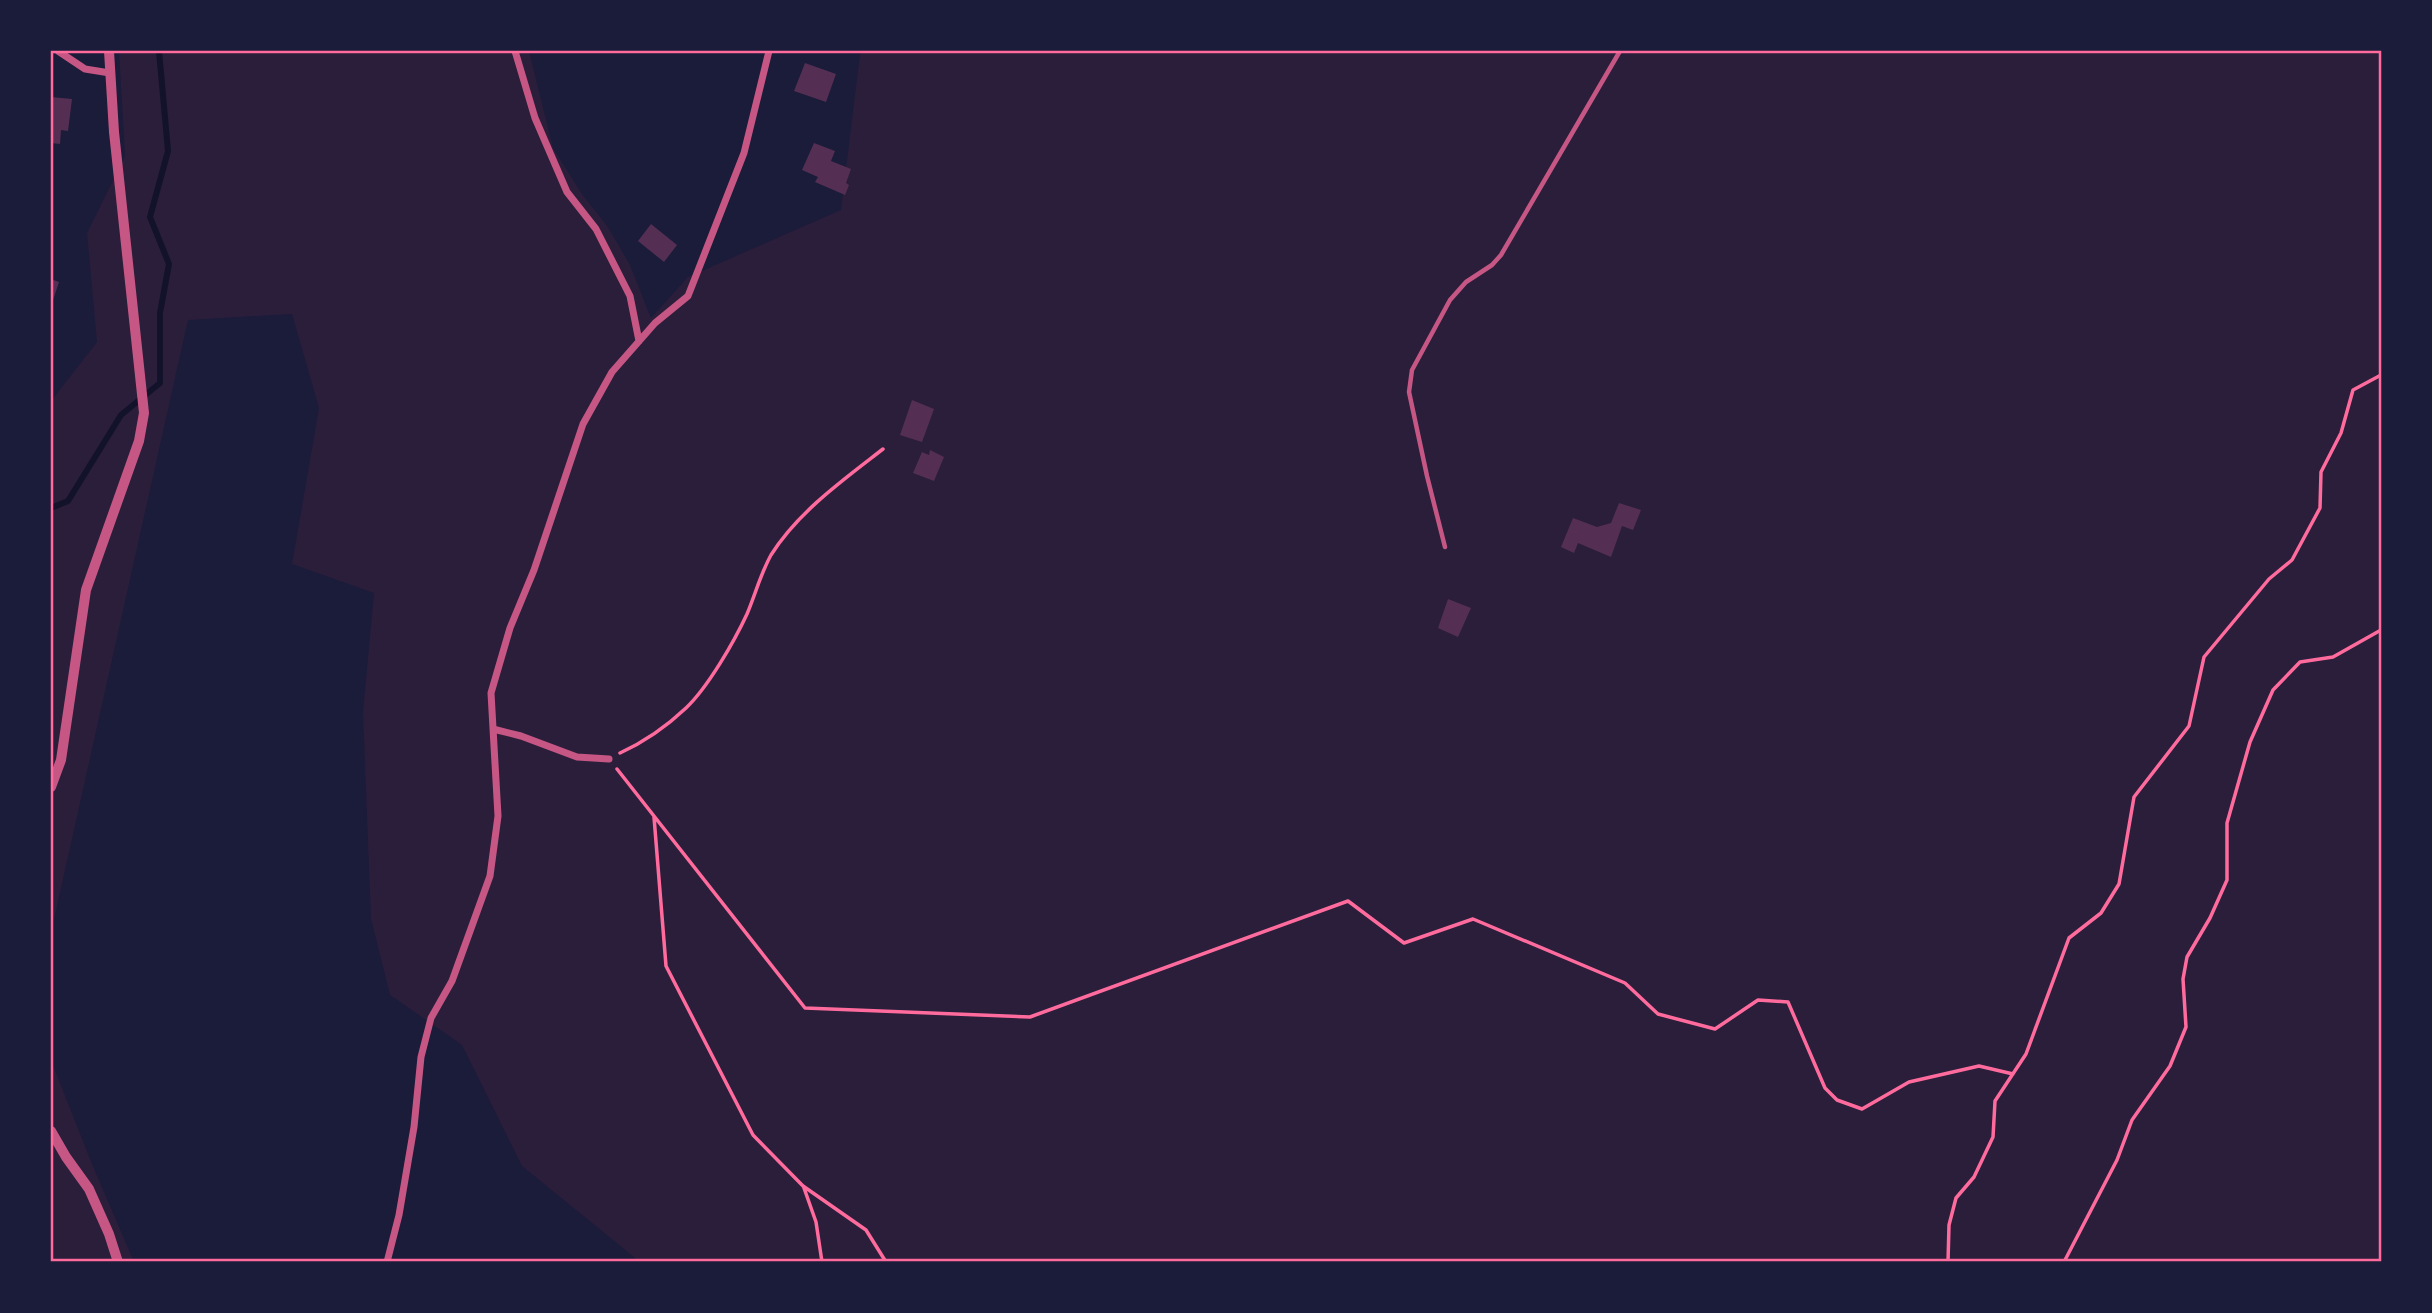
<svg xmlns="http://www.w3.org/2000/svg" width="2432" height="1313" font-family="Jost,sans-serif">
<rect width="100%" height="100%" fill="#1b1b3a"/>
<path fill="#2a1e3b" d="M119,51H529L553,148L582,194L608,227L630,265L651,318L688,277L841,210L860,54L863,51H2381V1262H640L522,1166L462,1045L390,995L371,919L363,712L374,593L292,564L319,408L292,314L188,320L51,933V401L97,342L87,233L125,156Z
M51,1060L92,1164L134,1262H51Z"/>
<g fill="none" stroke-linecap="round" stroke-linejoin="round">
<path stroke="#12122b" stroke-width="6" d="M51,508L68,501L121,415L160,383V313L169,264L150,217L168,151L159,51"/>
</g>
<path fill="#542f53" d="M805,63L836,74L826,102L794,91Z
M51,97L72,99L68,131L61,130L60,144L51,143Z
M814,143L835,151L831,161L851,169L846,183L849,185L845,195L815,182L818,177L802,170Z
M651,224L677,245L664,262L638,241Z
M51,279L59,282L51,306Z
M912,400L934,409L922,442L900,435Z
M930,450L944,457L934,481L913,473L922,452L929,455Z
M1619,503L1641,510L1633,530L1622,526L1611,557L1578,543L1574,553L1561,547L1573,518L1597,527L1611,523Z
M1448,599L1471,608L1458,637L1438,628Z"/>
<g fill="none" stroke-linecap="round" stroke-linejoin="round">
<path stroke="#ff6b9d" stroke-width="3.5" d="M620,753C644,742 667,726 686,708C708,687 734,642 747,614C755,595 761,573 771,555C798,512 843,480 883,449
M617,769L805,1008L1030,1017L1348,901L1404,943L1473,919L1625,983L1658,1014L1715,1029L1758,1000L1788,1002L1825,1088L1837,1100L1862,1109L1909,1082L1979,1066L2013,1074
M654,817L666,966L753,1135L803,1186L866,1230L886,1262
M804,1188L816,1222L822,1262
M1948,1262L1949,1225L1956,1198L1974,1177L1993,1137L1995,1101L2026,1054L2069,938L2101,913L2119,884L2134,797L2189,726L2204,657L2269,579L2292,560L2320,508L2321,472L2341,433L2353,390L2381,375
M2064,1262L2117,1160L2132,1120L2170,1066L2186,1027L2183,979L2187,957L2210,918L2227,880V823L2250,742L2273,690L2300,662L2333,657L2381,630"/>
<path stroke="#c65784" stroke-width="4.5" d="M1445,547L1427,476L1409,392L1412,370L1450,300L1466,282L1492,265L1501,255L1620,51"/>
<path stroke="#c65784" stroke-width="7" d="M58,51L85,69L110,73
M515,51L535,118L567,192L596,229L630,296L639,341
M493,729L521,736L577,757L609,759
M387,1262L399,1215L414,1127L421,1057L431,1018L452,981L490,876L498,816L491,693L510,628L534,570L583,424L612,372L655,323L688,296L744,153L769,51"/>
<path stroke="#c65784" stroke-width="10" d="M51,787L61,760L86,590L139,441L144,413L114,132L109,51
M51,1131L66,1157L89,1189L109,1234L118,1262"/>
</g>
<rect width="2432" height="1313" fill="none" stroke="#1b1b3a" stroke-width="105"/>
<rect x="52" y="52" width="2328" height="1208" fill="none" stroke="#ff6b9d" stroke-width="2.5"/>
</svg>
